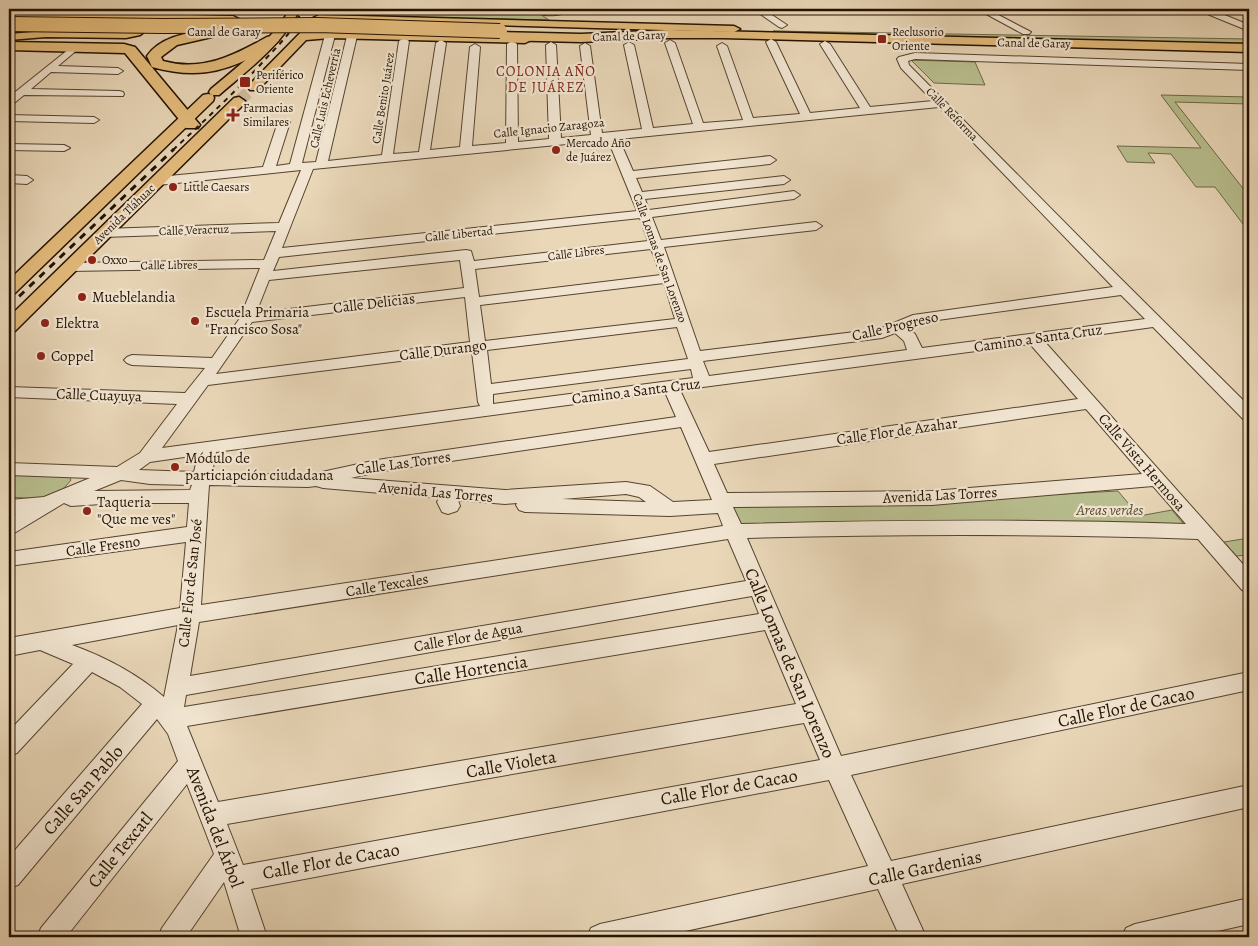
<svg xmlns="http://www.w3.org/2000/svg" width="1258" height="946" font-family="Alegreya,serif">
<rect width="100%" height="100%" fill="#e9d7b8"/>
<filter id="stains"><feTurbulence type="fractalNoise" baseFrequency=".004" numOctaves="4"/><feColorMatrix values="0 0 0 0 .2 0 0 0 0 .09 0 0 0 0 .02 0 0 0 .5 -.17"/></filter>
<radialGradient id="worn" r=".72"><stop offset=".6" stop-color="#630" stop-opacity="0"/><stop offset="1" stop-color="#630" stop-opacity=".3"/></radialGradient>
<path fill="#b8be8e" stroke="#6e6847" d="M382,9L537,12L549,20L389,17Z
M773,31L1249,39V46Z
M911,60L975,62L985,85L934,83Z
M1161,95L1249,97V104L1175,102L1249,196V232L1215,187H1196L1171,154L1148,153L1155,163L1127,162L1117,146L1201,148Z
M9,474L69,476L71,480C53,504 35,498 9,497Z
M1118,491L1139,516L1172,510L1187,528L737,532L726,505L952,500Z
M1249,538V555L1236,556L1224,542Z"/>
<g fill="none" stroke-linecap="round" stroke-linejoin="round">
<path stroke="#cbb99c" stroke-width="12" stroke-dasharray="12 6" stroke-linecap="butt" d="M239,101L254,87"/>
<g stroke="#55432e" stroke-width="2">
<path id="minor" d="M555,9H575C569,14 546,18 540,13Z
M753,9H763L787,25L782,28L779,27Z
M977,9H987L1031,32L1029,34H1023Z
M1199,9H1210L1249,25V31L1200,11Z
M330,32L335,35L302,163L316,162L347,36L352,33L357,36L328,161L382,155L399,41L404,38L409,41L393,154L419,152L436,43L441,40L446,43L430,150L460,147L470,47L475,44L480,47L472,146L506,143L507,44L512,41L517,44L518,142L549,139L546,45L551,42L556,45L561,138L591,135L580,46L585,43L590,46L602,133L642,129L624,45L629,42L634,45L653,128L693,124L665,43L670,40L675,43L703,123L743,120L717,46L722,43L727,46L753,118L800,114L766,42L771,39L776,42L810,113L860,108L820,44L825,41L830,44L870,107L933,101L901,68L897,59L899,57L915,53L1249,64V70L915,59L908,61L909,65L1100,258L1249,406V421L1243,419L1153,327L1045,342L1249,571V592L1242,590L1198,539C1048,534 897,534 747,538L841,756L1249,672V690L851,775L891,861L1249,785V807L902,884L926,937H900L878,889L658,937H587L591,928L600,924L868,866L829,780L251,889L267,937H241L224,882L186,937H158L162,928L214,854L187,784L66,937H37L41,928L178,761L168,734L157,719L18,885L9,888V857L142,704L120,687L92,672L17,753L9,756V731L73,664L40,650L9,656V638L180,608L186,542L9,566V552L187,527L189,503H117L71,506L64,503L16,532L9,534V518L16,514H9V500L44,497L90,478L9,475V463L117,467L140,453L177,404L9,397V387L185,393L205,368L132,365L127,363L124,360L127,357L132,355L212,358L240,318L260,268L69,271L62,267L69,263L264,260L276,231L104,237L97,233L104,229L279,223L301,170L158,185L152,181L158,177L263,167L278,122L284,119L290,122L276,166L290,164L325,35ZM939,107L1113,287L913,315L879,329L700,351L664,247L816,230L822,226L816,222L661,240L652,217L794,199L800,195L794,191L649,210L645,199L784,184L790,180L784,176L642,192L636,178L770,164L776,160L770,156L633,171L619,139ZM608,140L637,211L282,248L313,169ZM640,218L648,241L474,261L471,251L466,250L273,271L279,257ZM651,249L661,275L479,297L475,269ZM460,260L464,288L256,313L269,280ZM664,283L675,319L485,341L480,305ZM1121,295L1145,319L922,348L915,334L907,327L916,323ZM465,297L470,342L216,374L252,322ZM677,327L688,359L491,384L487,350ZM895,333L904,341L907,350L709,376L703,361L882,338ZM1030,344L1078,399L709,452L680,390ZM472,352L478,402L480,406L162,448L208,385ZM691,369L693,378L493,404V394ZM665,392L676,417L377,460L308,475L212,473L216,452ZM1086,409L1142,474L932,491L727,493L714,464ZM681,427L712,500L673,502L650,486L626,482L505,490L351,478L377,472ZM198,455L194,472L139,470L150,462ZM121,480L150,484L192,485L190,490L94,491ZM209,485L308,487L316,486L323,488L439,498L437,502L442,512L448,514L457,511L460,506L458,500L505,504L517,503L516,505L519,510L525,512L670,516L718,513L723,526L201,605ZM1153,486L1186,524C1038,519 889,520 741,524L733,507L932,505ZM626,494L639,497L646,502L562,499ZM728,539L746,581L190,676L199,622ZM752,596L759,614L184,707L186,695ZM178,625L164,697C136,673 105,657 72,645ZM765,630L796,704L218,802L187,726ZM804,723L820,760L243,865L227,824Z
M74,45L79,48L77,50L58,66L118,68L123,71L118,74L51,72L31,89L119,91L123,92L124,94L123,96L24,95L13,104L9,105V97Z
M9,115L94,117L99,120L94,123L9,121Z
M9,144L64,145L70,148L64,151L9,150Z
M9,175L27,176L33,180L27,184L9,183Z
M1249,898V924L1191,937H1122L1126,928L1135,924Z"/>
</g>
<g stroke="#241200" stroke-width="3">
<path id="major" d="M290,9H300C282,45 249,69 219,95H211L209,92L211,89C239,65 271,42 290,9Z
M9,11L233,16L239,19L233,22L132,20L145,22L150,27L140,35L126,38L46,37L9,40V34L46,31L126,32L137,27L122,25L120,23L125,20L9,17Z
M319,15L734,26L740,29L734,32L315,20L313,18Z
M312,24L318,27L313,33L330,32L525,37L531,40L525,43L330,38L306,40L258,90H250L248,87L250,84L308,25Z
M208,94L213,95L214,98L213,101L15,293L9,294V280L203,95Z
M239,97L245,101L244,104L15,331L9,332V317L234,98Z"/>
</g>
<g stroke="#241200" stroke-width="3">
<path id="highway" d="M211,29L216,30L218,33L216,36L177,45L161,57L163,61C202,72 233,56 267,37L272,36L279,40C274,47 264,51 256,55C220,74 192,78 152,67L147,56C161,36 188,33 211,29Z
M669,30L1249,44V52L722,38H669L581,42L498,40L491,36L498,32L581,34Z
M9,42L124,44L135,47L200,125L198,128H186L125,53L9,50Z"/>
</g>
<use href="#minor" fill="#f1e5d1" fill-rule="evenodd"/>
<use href="#major" fill="#e4bc7c" fill-rule="evenodd"/>
<use href="#highway" fill="#e4bc7c" fill-rule="evenodd"/>
<path stroke="#241200" stroke-width="2" stroke-dasharray="5 5" stroke-linecap="butt" d="M173,150C203,122 233,94 261,64C277,46 294,32 302,9"/>
<path stroke="#241200" stroke-width="3" stroke-dasharray="7 7" stroke-linecap="butt" d="M9,306L174,149"/>
<g stroke="#241200" stroke-width="16" stroke-linecap="butt">
<path id="highway-bridge" d="M9,24L162,26L318,25L500,31"/>
</g>
<use href="#highway-bridge" stroke="#e4bc7c" stroke-width="14"/>
</g>
<g fill="#8f2418" stroke="#f1e5d1" stroke-width="2">
<rect x="877" y="34" width="10" height="10" rx="2.5"/>
<rect x="239" y="76" width="12" height="12" rx="2.5"/>
<path d="M230.5 107.5h5v5h5v5h-5v5h-5v-5h-5v-5h5z"/>
<circle cx="556" cy="150" r="5"/>
<circle cx="173" cy="187" r="5"/>
<circle cx="92" cy="260" r="5"/>
<circle cx="82" cy="297" r="5"/>
<circle cx="195" cy="321" r="5"/>
<circle cx="45" cy="323" r="5"/>
<circle cx="41" cy="356" r="5"/>
<circle cx="175" cy="467" r="5"/>
<circle cx="87" cy="511" r="5"/>
</g>
<g text-anchor="middle" stroke-width="4.5" stroke-linejoin="round" paint-order="stroke">
<g font-size="12" fill="#241200" stroke="#f1e5d1">
<text x="224" y="36">Canal de Garay</text>
<text transform="translate(629 36) rotate(-2)" y="4">Canal de Garay</text>
<text transform="translate(1034 43) rotate(1)" y="4">Canal de Garay</text>
<text transform="translate(325 98) rotate(-77)" y="4">Calle Luis Echeverría</text>
<text transform="translate(383 98) rotate(-81)" y="4">Calle Benito Juárez</text>
<text transform="translate(952 114) rotate(46)" y="4">Calle Reforma</text>
<text transform="translate(549 128) rotate(-6)" y="4">Calle Ignacio Zaragoza</text>
<text transform="translate(124 214) rotate(-44)" y="4">Avenida Tláhuac</text>
<text transform="translate(194 230) rotate(-2)" y="4">Calle Veracruz</text>
<text transform="translate(459 234) rotate(-6)" y="4">Calle Libertad</text>
<text transform="translate(576 253) rotate(-7)" y="4">Calle Libres</text>
<text transform="translate(660 258) rotate(70)" y="4">Calle Lomas de San Lorenzo</text>
<text transform="translate(169 265) rotate(-1)" y="4">Calle Libres</text>
</g>
<g font-size="12" fill="#241200" stroke="#f1e5d1" text-anchor="start">
<text x="892" y="36">Reclusorio<tspan x="892" dy="14">Oriente</tspan></text>
<text x="256" y="79">Periférico<tspan x="256" dy="14">Oriente</tspan></text>
<text x="243" y="112">Farmacias<tspan x="243" dy="14">Similares</tspan></text>
<text x="566" y="147">Mercado Año<tspan x="566" dy="14">de Juárez</tspan></text>
<text x="183" y="191">Little Caesars</text>
<text x="102" y="264">Oxxo</text>
</g>
<g font-size="14" letter-spacing="1" fill="#7a1f14" stroke="#f1e5d1">
<text x="546" y="76">COLONIA AÑO<tspan x="546" dy="16">DE JUÁREZ</tspan></text>
</g>
<g font-size="15" fill="#241200" stroke="#f1e5d1" text-anchor="start">
<text x="92" y="302">Mueblelandia</text>
<text x="205" y="317">Escuela Primaria<tspan x="205" dy="17">"Francisco Sosa"</tspan></text>
<text x="55" y="328">Elektra</text>
<text x="51" y="361">Coppel</text>
<text x="185" y="463">Módulo de<tspan x="185" dy="17">particiapción ciudadana</tspan></text>
<text x="97" y="507">Taqueria<tspan x="97" dy="17">"Que me ves"</tspan></text>
</g>
<g font-size="15" fill="#241200" stroke="#f1e5d1">
<text transform="translate(374 303) rotate(-7)" y="5">Calle Delicias</text>
<text transform="translate(895 326) rotate(-13)" y="5">Calle Progreso</text>
<text transform="translate(1038 338) rotate(-8)" y="5">Camino a Santa Cruz</text>
<text transform="translate(443 350) rotate(-7)" y="5">Calle Durango</text>
<text transform="translate(636 391) rotate(-7)" y="5">Camino a Santa Cruz</text>
<text transform="translate(99 395) rotate(2)" y="5">Calle Cuayuya</text>
<text transform="translate(897 431) rotate(-8)" y="5">Calle Flor de Azahar</text>
<text transform="translate(1142 462) rotate(49)" y="5">Calle Vista Hermosa</text>
<text transform="translate(403 463) rotate(-8)" y="5">Calle Las Torres</text>
<text transform="translate(436 492) rotate(5)" y="5">Avenida Las Torres</text>
<text transform="translate(940 495) rotate(-3)" y="5">Avenida Las Torres</text>
<text transform="translate(103 546) rotate(-8)" y="5">Calle Fresno</text>
<text transform="translate(190 583) rotate(-84)" y="5">Calle Flor de San José</text>
<text transform="translate(387 585) rotate(-9)" y="5">Calle Texcales</text>
<text transform="translate(468 637) rotate(-10)" y="5">Calle Flor de Agua</text>
</g>
<g font-size="15" font-style="italic" fill="#584e32" stroke="#f1e5d1">
<text x="1110" y="515">Areas verdes</text>
</g>
<g font-size="18" fill="#241200" stroke="#f1e5d1">
<text transform="translate(790 663) rotate(67)" y="6">Calle Lomas de San Lorenzo</text>
<text transform="translate(471 670) rotate(-9)" y="6">Calle Hortencia</text>
<text transform="translate(1126 707) rotate(-12)" y="6">Calle Flor de Cacao</text>
<text transform="translate(511 764) rotate(-10)" y="6">Calle Violeta</text>
<text transform="translate(729 787) rotate(-10)" y="6">Calle Flor de Cacao</text>
<text transform="translate(83 790) rotate(-49)" y="6">Calle San Pablo</text>
<text transform="translate(215 827) rotate(69)" y="6">Avenida del Árbol</text>
<text transform="translate(120 850) rotate(-51)" y="6">Calle Texcatl</text>
<text transform="translate(331 861) rotate(-10)" y="6">Calle Flor de Cacao</text>
<text transform="translate(925 868) rotate(-12)" y="6">Calle Gardenias</text>
</g>
</g>
<rect width="1258" height="946" fill="none" stroke="#e9d7b8" stroke-width="30"/>
<rect x="10" y="10" width="1238" height="926" fill="none" stroke="#241200" stroke-width="2.5"/>
<rect x="15" y="15" width="1228" height="916" fill="none" stroke="#241200"/>
<rect width="100%" height="100%" filter="url(#stains)"/>
<rect width="100%" height="100%" fill="url(#worn)"/>
</svg>
